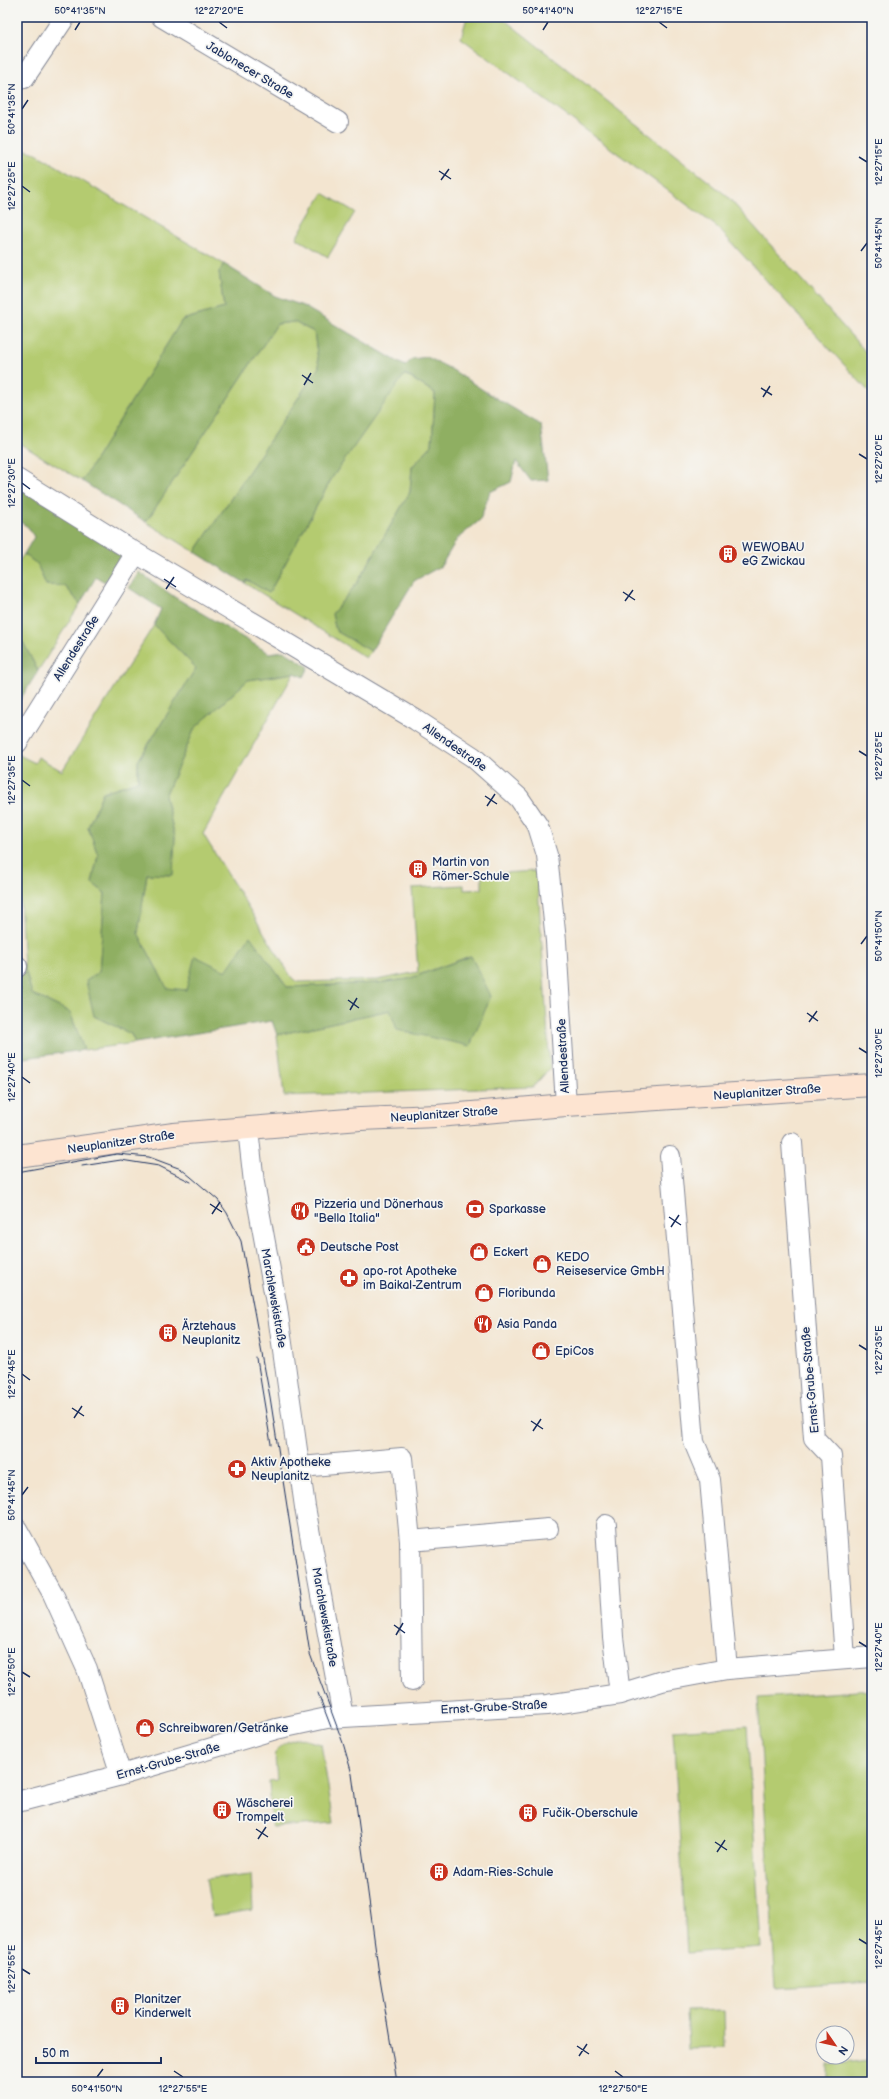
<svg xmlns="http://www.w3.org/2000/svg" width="889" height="2099" font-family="'Balsamiq Sans',sans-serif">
<rect width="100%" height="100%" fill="#f6f6f2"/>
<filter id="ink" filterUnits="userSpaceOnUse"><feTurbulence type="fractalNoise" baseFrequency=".025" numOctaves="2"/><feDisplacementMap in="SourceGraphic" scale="8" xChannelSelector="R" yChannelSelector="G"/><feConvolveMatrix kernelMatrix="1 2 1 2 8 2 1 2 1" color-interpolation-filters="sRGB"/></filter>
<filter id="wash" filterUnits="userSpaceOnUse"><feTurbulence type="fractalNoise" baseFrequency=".012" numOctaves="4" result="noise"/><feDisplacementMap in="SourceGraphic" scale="16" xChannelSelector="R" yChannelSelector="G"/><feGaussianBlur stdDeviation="0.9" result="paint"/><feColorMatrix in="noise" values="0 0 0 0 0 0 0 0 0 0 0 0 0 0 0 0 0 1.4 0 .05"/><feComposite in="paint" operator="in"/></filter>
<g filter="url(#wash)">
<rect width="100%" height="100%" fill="#f3e5d0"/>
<path fill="#b4cb70" stroke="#687d67" d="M467,17H501L727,196L872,359V395L716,226L461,38Z
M18,148L33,152L224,264L219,272L224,308L182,320L82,481L17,442Z
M323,193L355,212L328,257L296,238Z
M294,322L314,332L319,367L195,552L146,522L277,324Z
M404,374L435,393L432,445L412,467L410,492L357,583L332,614L336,631L371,651L366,658L245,583L247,580L269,593L332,478Z
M24,554L37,564L46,585L65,586L80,604L38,671L23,642L17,639V564Z
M154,625L196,668L138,761V781L103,792L88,827L98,855L92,883L105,893L99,972L94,1016L131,1034L135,1043L84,1050L70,1012L32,994L24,965L17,849V754L35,763L38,757L62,771Z
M294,673L203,834L292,978L297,982L377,980L418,972L412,888L464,885V890L482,889V874L537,871L550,1068L533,1087L284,1096L277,1035L390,1010L470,956L408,979L378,983L287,987L226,971L186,990L167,989L138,933L147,874L172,875L175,837L165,796L195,728L248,680Z
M872,1690V1982L776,1988L758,1698Z
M747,1726L761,1947L687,1953L673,1731Z
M298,1738L321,1744L334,1823L272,1827L269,1781L277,1780C275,1755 270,1746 298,1738Z
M251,1874L253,1910L212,1916L206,1879Z
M724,2010L725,2047L688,2048L686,2011Z
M868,2060L872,2063V2082H811L829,2080V2065Z"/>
<path fill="#8faf62" stroke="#556f60" d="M224,264L275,296L303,306L405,366L412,359L427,357L451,369L486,392L541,425L548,480L531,481L516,461L511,482L490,492L480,520L457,539L441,566L414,581L371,651L336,631L332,614L357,583L410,492L412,467L432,445L435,393L405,374L332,478L269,593L247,580L245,583L195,552L319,367L314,332L294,322L277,324L146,522L82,481L182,320L224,308L219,272Z
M17,486L109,542L113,551L121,556L105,582L96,577L80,604L65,586L46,585L37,564L24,554L34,537L28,527L17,520Z
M139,572L176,598L269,653L284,651L309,667L304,677L294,673L248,680L195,728L165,796L175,837L173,875L147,874L138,933L167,988L186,990L195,956L226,971L250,936L287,987L378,983L408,979L471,956L491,996L470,1046L397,1030L390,1010L277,1035L272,1021L135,1043L131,1034L94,1016L86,981L99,972L105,893L92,883L98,855L88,827L103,792L138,781V761L196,668L154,625L161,609L129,588Z
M17,639L23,642L38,671L17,705Z
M24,965L32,994L70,1012L84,1050L17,1059V968Z
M17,1064L24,1111L17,1112Z"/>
</g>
<g filter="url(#ink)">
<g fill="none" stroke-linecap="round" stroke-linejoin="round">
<g stroke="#878a97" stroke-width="22">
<path id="street" d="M162,17L338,122
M17,79L24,78L65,17
M17,479L136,553L416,720L473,757L519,798L538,826L547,855L556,941L566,1105
M17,743L136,553
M17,966V967
M248,1129L254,1183L277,1308L305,1507L343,1717
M792,1143L814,1438L831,1456L845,1659
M670,1156L694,1442L710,1480L727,1669
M301,1467L402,1458L410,1541L412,1681
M606,1525L613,1637L620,1694
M17,1529L53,1594L87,1669L121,1775
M410,1541L548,1529
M17,1802L121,1775L276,1729L327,1718L547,1705L620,1694L662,1681L727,1669L872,1657"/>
</g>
<g stroke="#878a97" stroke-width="24">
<path id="secondary" d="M17,1156L174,1134L360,1119L437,1116L566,1105L872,1085"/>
</g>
<use href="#street" stroke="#fff" stroke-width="20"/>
<use href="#secondary" stroke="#fde4d1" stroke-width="22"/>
<path stroke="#1b2f5e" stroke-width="1" d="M82,1166L121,1160L159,1166L191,1182
M17,1172L117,1154L149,1157L181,1169L191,1177L218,1200L227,1213L241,1241L270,1397L310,1654L343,1743L352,1774L378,1967L397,2082
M257,1359L271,1444
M318,1693L331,1727"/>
</g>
</g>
<path fill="none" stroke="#1b2f5e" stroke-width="1.5" d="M219,22L227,28M659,22L667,28M75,30L80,22M543,30L548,22M22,109L28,100M859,157L867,162M439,171L451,179M441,180L449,169M22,186L30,192M861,251L867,243M302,375L313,383M304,385L311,373M761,388L772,395M763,397L770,386M859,454L867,459M22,483L30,489M164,579L176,587M166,589L174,577M623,592L635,600M625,601L633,590M859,751L867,756M22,780L30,786M485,796L497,804M487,806L495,794M861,944L867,936M348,1000L359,1008M350,1010L357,998M807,1013L818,1021M809,1022L817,1011M859,1048L867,1053M22,1077L30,1083M210,1204L222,1212M212,1214L220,1202M669,1217L681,1225M671,1227L679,1215M859,1345L867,1350M22,1374L30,1380M72,1408L84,1416M74,1418L82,1406M531,1421L543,1429M533,1431L541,1419M22,1495L28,1487M394,1625L405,1633M396,1635L403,1623M859,1642L867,1647M22,1672L30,1677M256,1829L268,1837M258,1839L266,1827M715,1842L727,1850M717,1852L725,1840M859,1939L867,1944M22,1969L30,1974M577,2046L589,2054M579,2056L587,2044M174,2071L183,2077M615,2071L623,2077M97,2077L103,2069"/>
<defs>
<g id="building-disc" transform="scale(1)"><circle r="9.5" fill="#c8321e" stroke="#f6f6f2"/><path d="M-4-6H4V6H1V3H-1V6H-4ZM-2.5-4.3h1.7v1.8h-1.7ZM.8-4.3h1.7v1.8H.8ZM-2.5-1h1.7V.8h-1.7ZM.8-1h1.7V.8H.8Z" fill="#fff"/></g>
<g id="bank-disc" transform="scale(1)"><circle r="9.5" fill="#c8321e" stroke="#f6f6f2"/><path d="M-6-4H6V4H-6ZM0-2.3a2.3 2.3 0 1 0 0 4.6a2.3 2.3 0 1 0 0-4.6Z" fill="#fff"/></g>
<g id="restaurant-disc" transform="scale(1)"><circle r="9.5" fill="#c8321e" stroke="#f6f6f2"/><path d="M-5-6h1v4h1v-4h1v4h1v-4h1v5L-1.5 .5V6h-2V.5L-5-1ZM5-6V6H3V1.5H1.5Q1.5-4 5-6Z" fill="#fff"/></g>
<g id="civic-disc" transform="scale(1)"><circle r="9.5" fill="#c8321e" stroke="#f6f6f2"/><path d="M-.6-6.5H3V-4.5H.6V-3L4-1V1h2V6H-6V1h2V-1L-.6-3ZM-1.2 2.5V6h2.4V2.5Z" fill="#fff"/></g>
<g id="shop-disc" transform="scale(1)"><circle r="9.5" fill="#c8321e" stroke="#f6f6f2"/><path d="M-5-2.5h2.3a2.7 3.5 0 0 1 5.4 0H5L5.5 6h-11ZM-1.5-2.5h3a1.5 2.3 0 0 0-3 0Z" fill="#fff"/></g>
<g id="pharmacy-disc" transform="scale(1)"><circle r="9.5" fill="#c8321e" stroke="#f6f6f2"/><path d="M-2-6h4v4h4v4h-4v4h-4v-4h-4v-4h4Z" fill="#fff"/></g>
</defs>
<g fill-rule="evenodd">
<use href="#building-disc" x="728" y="554"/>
<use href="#building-disc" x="418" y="869"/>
<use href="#bank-disc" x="475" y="1209"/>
<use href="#restaurant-disc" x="300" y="1211"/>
<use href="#civic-disc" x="306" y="1247"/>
<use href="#shop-disc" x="479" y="1252"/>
<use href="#shop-disc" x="542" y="1264"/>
<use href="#pharmacy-disc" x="349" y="1278"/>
<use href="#shop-disc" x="484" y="1293"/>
<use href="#restaurant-disc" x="483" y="1324"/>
<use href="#building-disc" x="168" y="1333"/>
<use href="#shop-disc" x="541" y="1351"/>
<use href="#pharmacy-disc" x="237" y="1469"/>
<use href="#shop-disc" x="145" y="1728"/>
<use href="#building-disc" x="222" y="1810"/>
<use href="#building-disc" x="528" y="1813"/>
<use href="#building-disc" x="439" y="1872"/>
<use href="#building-disc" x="120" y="2006"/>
</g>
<g text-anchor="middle" stroke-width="3.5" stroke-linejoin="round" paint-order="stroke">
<g font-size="12" fill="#1b2f5e" stroke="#f6f6f2">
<text transform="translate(250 70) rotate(31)" y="4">Jablonecer Straße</text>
<text transform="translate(76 648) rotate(-58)" y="4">Allendestraße</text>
<text transform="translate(455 747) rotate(35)" y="4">Allendestraße</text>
<text transform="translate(563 1056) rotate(-93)" y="4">Allendestraße</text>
<text transform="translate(767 1092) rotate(-4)" y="4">Neuplanitzer Straße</text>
<text transform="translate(444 1114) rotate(-4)" y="4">Neuplanitzer Straße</text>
<text transform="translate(121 1142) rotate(-8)" y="4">Neuplanitzer Straße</text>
<text transform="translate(274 1298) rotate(80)" y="4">Marchlewskistraße</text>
<text transform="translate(810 1380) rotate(-95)" y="4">Ernst-Grube-Straße</text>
<text transform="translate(325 1617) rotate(80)" y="4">Marchlewskistraße</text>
<text transform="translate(494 1707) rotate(-3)" y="4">Ernst-Grube-Straße</text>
<text transform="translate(168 1761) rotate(-16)" y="4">Ernst-Grube-Straße</text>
</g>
<g font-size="12" fill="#1b2f5e" stroke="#f6f6f2" text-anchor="start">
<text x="742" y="551">WEWOBAU<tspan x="742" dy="14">eG Zwickau</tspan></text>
<text x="432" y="866">Martin von<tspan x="432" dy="14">Römer-Schule</tspan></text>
<text x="314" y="1208">Pizzeria und Dönerhaus<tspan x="314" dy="14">"Bella Italia"</tspan></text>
<text x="489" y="1213">Sparkasse</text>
<text x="320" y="1251">Deutsche Post</text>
<text x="493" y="1256">Eckert</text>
<text x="556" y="1261">KEDO<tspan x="556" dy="14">Reiseservice GmbH</tspan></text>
<text x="363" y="1275">apo-rot Apotheke<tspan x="363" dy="14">im Baikal-Zentrum</tspan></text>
<text x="498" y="1297">Floribunda</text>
<text x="497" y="1328">Asia Panda</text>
<text x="182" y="1330">Ärztehaus<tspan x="182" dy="14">Neuplanitz</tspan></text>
<text x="555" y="1355">EpiCos</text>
<text x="251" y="1466">Aktiv Apotheke<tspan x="251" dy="14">Neuplanitz</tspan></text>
<text x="159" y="1732">Schreibwaren/Getränke</text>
<text x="236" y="1807">Wäscherei<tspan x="236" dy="14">Trompelt</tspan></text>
<text x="542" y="1817">Fučik-Oberschule</text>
<text x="453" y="1876">Adam-Ries-Schule</text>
<text x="134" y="2003">Planitzer<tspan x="134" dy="14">Kinderwelt</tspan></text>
</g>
</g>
<rect width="889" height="2099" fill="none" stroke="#f6f6f2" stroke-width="44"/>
<g transform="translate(835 2045) rotate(124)"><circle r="19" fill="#f6f6f2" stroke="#9ea6b7"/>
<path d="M0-3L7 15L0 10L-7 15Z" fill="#c8321e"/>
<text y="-6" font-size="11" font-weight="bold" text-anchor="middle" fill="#1b2f5e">N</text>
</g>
<path d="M36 2057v6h125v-6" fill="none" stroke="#1b2f5e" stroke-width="2"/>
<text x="42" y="2057" font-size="12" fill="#1b2f5e" stroke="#f6f6f2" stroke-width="3" paint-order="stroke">50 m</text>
<rect x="22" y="22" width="845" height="2055" fill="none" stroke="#1b2f5e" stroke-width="1.5"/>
<g font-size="10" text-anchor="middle" fill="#1b2f5e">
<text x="80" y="14">50°41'35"N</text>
<text x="219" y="14">12°27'20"E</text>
<text x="548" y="14">50°41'40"N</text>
<text x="659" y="14">12°27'15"E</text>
<text transform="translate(11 109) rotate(-90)" y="4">50°41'35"N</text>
<text transform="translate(878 162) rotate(-90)" y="4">12°27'15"E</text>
<text transform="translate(11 186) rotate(-90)" y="4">12°27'25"E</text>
<text transform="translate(878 243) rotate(-90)" y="4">50°41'45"N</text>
<text transform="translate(878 459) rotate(-90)" y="4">12°27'20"E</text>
<text transform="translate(11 483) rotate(-90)" y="4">12°27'30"E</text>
<text transform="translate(878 756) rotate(-90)" y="4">12°27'25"E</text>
<text transform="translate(11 780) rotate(-90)" y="4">12°27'35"E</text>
<text transform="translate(878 936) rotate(-90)" y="4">50°41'50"N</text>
<text transform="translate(878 1053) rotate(-90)" y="4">12°27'30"E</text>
<text transform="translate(11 1077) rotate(-90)" y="4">12°27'40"E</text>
<text transform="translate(878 1350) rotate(-90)" y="4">12°27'35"E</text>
<text transform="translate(11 1374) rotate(-90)" y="4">12°27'45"E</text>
<text transform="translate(11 1495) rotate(-90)" y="4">50°41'45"N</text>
<text transform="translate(878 1647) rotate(-90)" y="4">12°27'40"E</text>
<text transform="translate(11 1672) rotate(-90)" y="4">12°27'50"E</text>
<text transform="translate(878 1944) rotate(-90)" y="4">12°27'45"E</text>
<text transform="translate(11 1969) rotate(-90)" y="4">12°27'55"E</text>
<text x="97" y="2092">50°41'50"N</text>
<text x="183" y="2092">12°27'55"E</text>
<text x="623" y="2092">12°27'50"E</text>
</g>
</svg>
